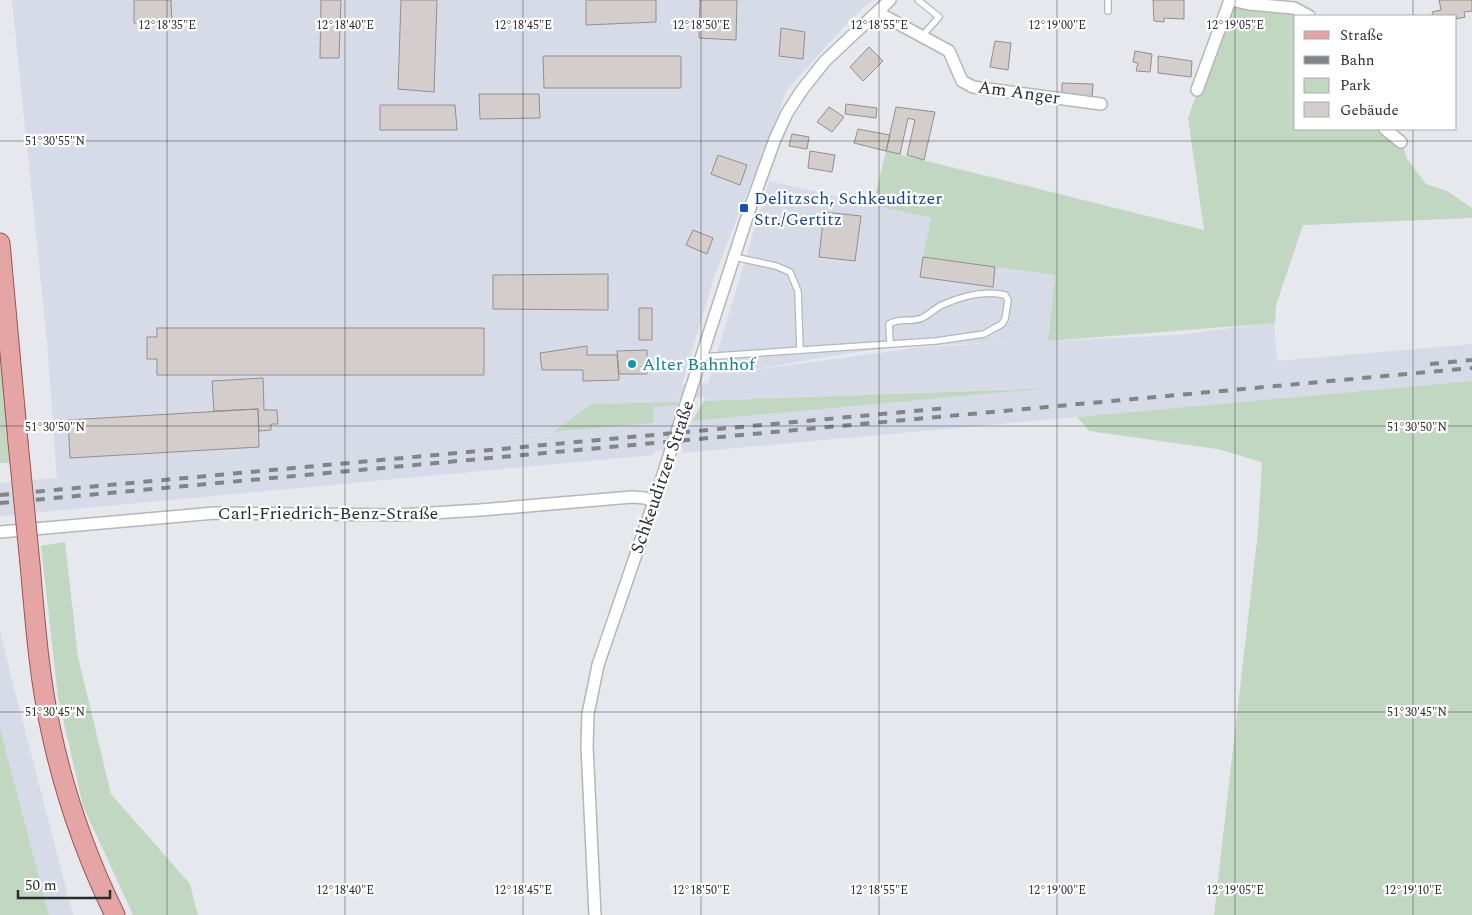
<svg xmlns="http://www.w3.org/2000/svg" width="1472" height="915" font-family="Spectral,serif">
<rect width="100%" height="100%" fill="#e6e8ed"/>
<path fill="#d6dbe7" fill-rule="evenodd" d="M12,0H872L851,19L787,90L715,275L682,384L708,383L769,181L931,218L924,257L1055,275L1048,341L1178,335L1274,322L1277,361L1472,344V381L682,453L683,448L656,451L653,455L0,516V483L57,478L47,342ZM1010,342L922,347L746,371L848,353L910,346ZM1035,388L692,421L689,427L671,428L678,405L653,407L654,423L469,440L553,432L591,404L678,402L679,398L705,397L704,401Z
M0,630L13,684L73,915H49L0,728Z"/>
<path fill="#c1d7c1" d="M1230,0L1285,11L1300,16H1296V129H1385L1401,142L1407,159L1426,184L1447,191L1472,208V218L1303,225L1276,305L1275,323L1048,341L1055,275L923,257L931,218L873,205L886,151L1204,230L1188,118Z
M0,330L10,447V463H0Z
M1472,381V915H1214L1258,531L1262,462L1217,449L1089,431L1077,417Z
M1049,388L692,421L704,401Z
M678,402V405L653,407L654,423L553,432L591,404Z
M65,542L78,657L111,794L190,884L198,915H133L83,806L58,697L41,546Z
M0,728L49,915H0Z"/>
<path fill="#d3cdcb" stroke="#948e8c" d="M134,0H171L172,24L134,23Z
M321,0H341L339,58H320Z
M401,0H437L434,92L398,89Z
M586,0H656V22L586,25Z
M700,0H737L736,40L699,38Z
M1153,0H1184V19L1164,18V22L1154,21Z
M1439,0H1472V11L1464,12L1465,17L1456,19V16H1433L1432,12L1441,10Z
M781,28L805,32L803,59L779,56Z
M995,41L1011,43L1008,70L990,67Z
M869,47L883,61L863,81L850,67Z
M1135,51L1152,54L1150,72L1136,71L1138,63L1133,62Z
M543,56H681V88H544Z
M1158,56L1192,61L1191,77L1158,73Z
M1062,83L1093,84L1092,97L1062,95Z
M479,94H539L540,118L480,119Z
M846,104L877,108L876,118L845,114Z
M380,105H455L457,130H380Z
M829,107L844,117L832,132L817,122Z
M896,107L935,112L924,160L907,155L915,120L908,118L900,154L886,151Z
M858,129L890,135L886,151L854,143Z
M792,134L809,137L807,149L789,146Z
M810,151L835,155L832,172L808,168Z
M718,155L747,165L740,185L711,174Z
M824,212L861,216L855,261L819,257Z
M693,230L713,238L707,254L686,245Z
M923,257L995,267L993,287L920,277Z
M608,274V310L493,309V275Z
M639,308H652V340H639Z
M157,328H484V375H157V359H147V337H157Z
M587,346V355H617L619,380L583,381V370H542L540,353Z
M647,350V374H619L617,351Z
M263,378L264,410H277L278,424H271V430L259,431L258,409L214,411L212,381Z
M258,409L259,447L70,458L68,420Z"/>
<g fill="none" stroke-linecap="round" stroke-linejoin="round">
<g stroke="#b4b6bb" stroke-width="8">
<path id="service" d="M918,0L939,17L922,36
M1108,11V0
M734,257L776,266L790,272L798,291L800,350
M701,357L936,341L984,334L1002,324L1005,319L1008,300L1005,295C983,290 962,296 942,305C935,308 929,315 922,318C910,323 901,317 889,324L890,343"/>
</g>
<g stroke="#b4b6bb" stroke-width="14">
<path id="minor" d="M1231,0L1249,4L1294,8L1309,16
M877,12L949,51L962,81L973,87L1101,104
M1197,90L1230,0
M1385,129L1401,142
M0,532L215,513L399,515L480,510L632,497L645,498L654,502
M595,915L587,746L588,714L598,665L654,502L750,208L775,139L787,113L802,90L825,61L890,0"/>
</g>
<g stroke="#985454" stroke-width="21">
<path id="primary" d="M0,243L18,442
M30,564C35,620 39,677 51,731C65,796 86,856 115,915"/>
</g>
<use href="#service" stroke="#fff" stroke-width="5.5"/>
<use href="#minor" stroke="#fff" stroke-width="11"/>
<use href="#primary" stroke="#e5a5a5" stroke-width="19"/>
<path stroke="#828487" stroke-width="4" stroke-dasharray="9 9" stroke-linecap="butt" d="M1430,364L1472,360
M0,495L947,408
M0,503L1472,368"/>
<g stroke="#985454" stroke-width="21" stroke-linecap="butt">
<path id="primary-bridge" d="M18,442L30,564"/>
</g>
<use href="#primary-bridge" stroke="#e5a5a5" stroke-width="19"/>
</g>
<path fill="none" stroke="#2b2c2e" stroke-width="1" stroke-opacity="0.45" d="M167,0V915M345,0V915M523,0V915M701,0V915M879,0V915M1057,0V915M1235,0V915M1413,0V16M1413,129V915M0,141H1472M0,426H1472M0,712H1472"/>
<rect fill="#1a4fb4" stroke="#fff" stroke-width="2" x="739" y="203" width="10" height="10" rx="2.5"/>
<circle fill="#0f9aa8" stroke="#fff" stroke-width="2" cx="632" cy="364" r="5"/>
<g text-anchor="middle" stroke-width="4.5" stroke-linejoin="round" paint-order="stroke">
<g font-size="18" fill="#2b2c2e" stroke="#fff">
<text transform="translate(1019 92) rotate(8)" y="6">Am Anger</text>
<text transform="translate(662 477) rotate(-71)" y="6">Schkeuditzer Straße</text>
<text x="328" y="519">Carl-Friedrich-Benz-Straße</text>
</g>
<g font-size="18" fill="#164399" stroke="#fff" text-anchor="start">
<text x="754" y="204">Delitzsch, Schkeuditzer<tspan x="754" dy="21">Str./Gertitz</tspan></text>
</g>
<g font-size="18" fill="#0d838f" stroke="#fff" text-anchor="start">
<text x="642" y="370">Alter Bahnhof</text>
</g>
</g>
<g font-size="12" text-anchor="middle" fill="#2b2c2e" stroke="#fff" stroke-width="4.5" stroke-linejoin="round" paint-order="stroke">
<text x="167" y="29">12°18'35"E</text>
<text x="345" y="29">12°18'40"E</text>
<text x="523" y="29">12°18'45"E</text>
<text x="701" y="29">12°18'50"E</text>
<text x="879" y="29">12°18'55"E</text>
<text x="1057" y="29">12°19'00"E</text>
<text x="1235" y="29">12°19'05"E</text>
<text x="55" y="145">51°30'55"N</text>
<text x="55" y="431">51°30'50"N</text>
<text x="1417" y="431">51°30'50"N</text>
<text x="55" y="716">51°30'45"N</text>
<text x="1417" y="716">51°30'45"N</text>
<text x="345" y="894">12°18'40"E</text>
<text x="523" y="894">12°18'45"E</text>
<text x="701" y="894">12°18'50"E</text>
<text x="879" y="894">12°18'55"E</text>
<text x="1057" y="894">12°19'00"E</text>
<text x="1235" y="894">12°19'05"E</text>
<text x="1413" y="894">12°19'10"E</text>
</g>
<rect x="1294" y="15" width="162" height="115" fill="#ffffff" stroke="#aaabab"/>
<rect x="1304" y="31" width="25" height="8" fill="#e5a5a5" stroke="#aaabab"/>
<text x="1340" y="40" font-size="15" fill="#2b2c2e">Straße</text>
<rect x="1304" y="56" width="25" height="8" fill="#828487" stroke="#aaabab"/>
<text x="1340" y="65" font-size="15" fill="#2b2c2e">Bahn</text>
<rect x="1304" y="78" width="25" height="15" fill="#c1d7c1" stroke="#aaabab"/>
<text x="1340" y="90" font-size="15" fill="#2b2c2e">Park</text>
<rect x="1304" y="102" width="25" height="15" fill="#d3cdcb" stroke="#aaabab"/>
<text x="1340" y="115" font-size="15" fill="#2b2c2e">Gebäude</text>
<path d="M18 890v8h92v-8" fill="none" stroke="#2b2c2e" stroke-width="2.5"/>
<text x="25" y="890" font-size="15" fill="#2b2c2e" stroke="#ffffff" stroke-width="4" paint-order="stroke">50 m</text>
</svg>
